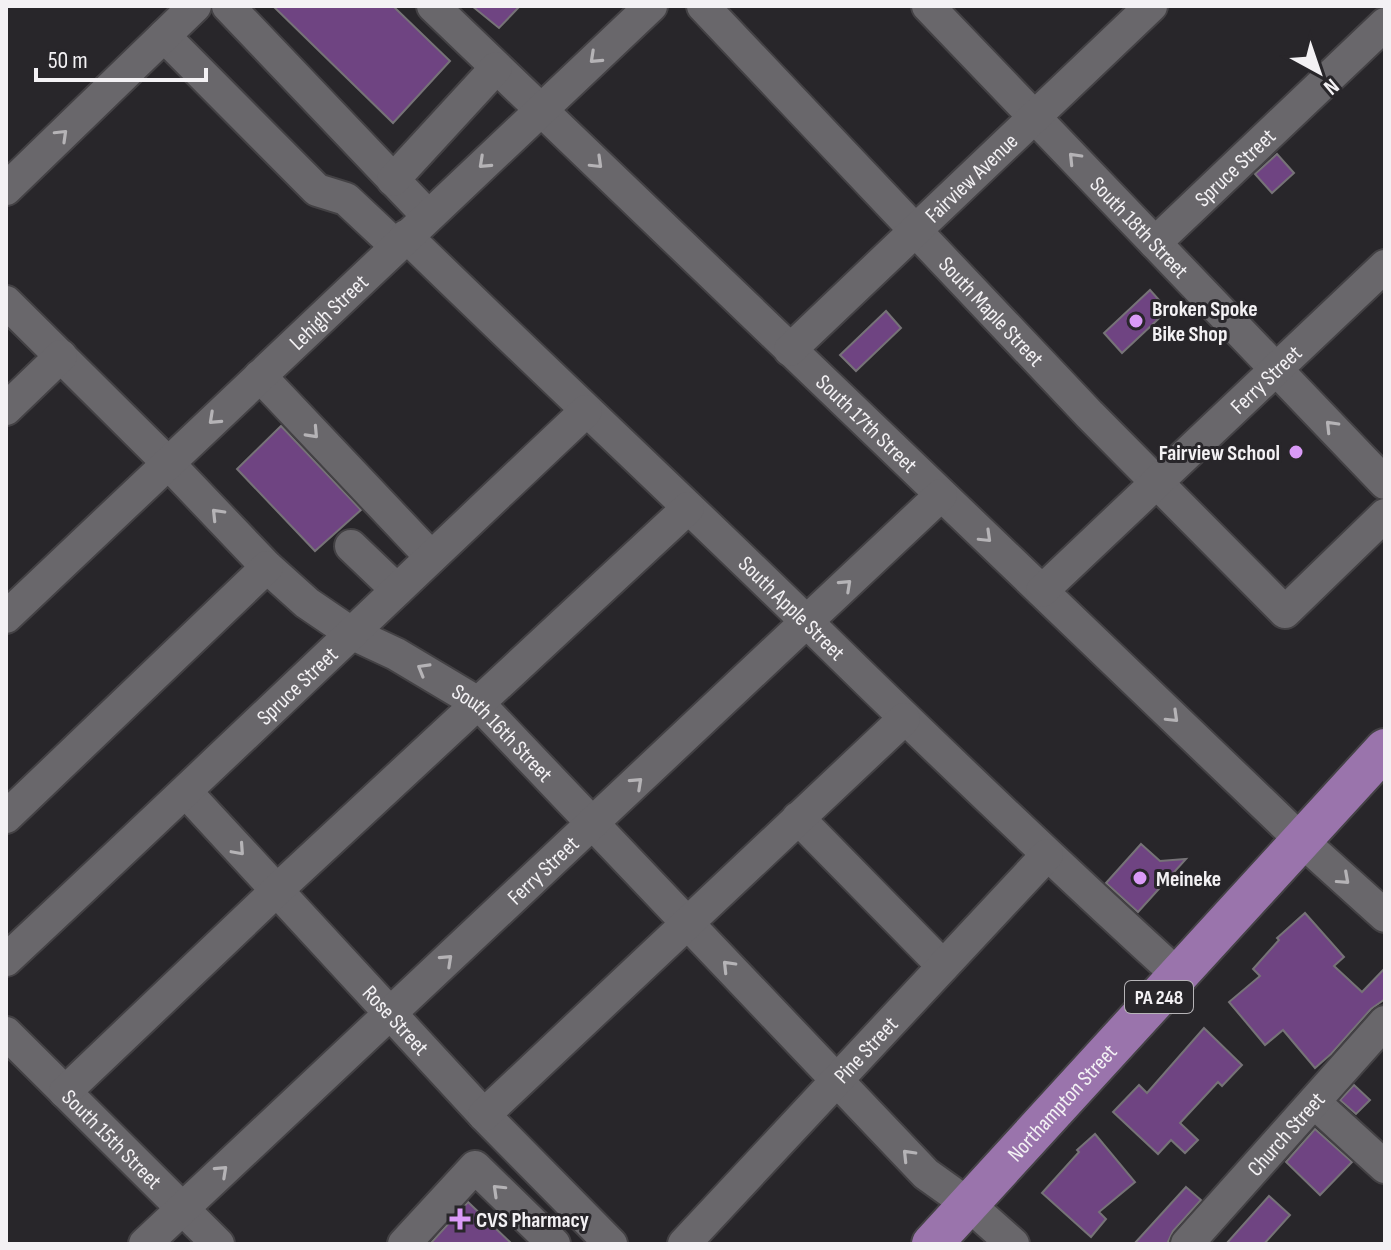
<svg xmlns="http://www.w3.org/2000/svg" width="1391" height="1250" font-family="'Sofia Sans Condensed',sans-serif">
<rect width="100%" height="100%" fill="#28262a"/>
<path fill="#6f4482" stroke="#767377" stroke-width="2" d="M273,6H393L450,61L393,123Z
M472,6H520L499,28Z
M1277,154L1294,173L1272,193L1255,174Z
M1150,290L1168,310L1122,353L1104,333Z
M886,311L901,328L856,371L840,355Z
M281,426L361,510L315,551L237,469Z
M1141,844L1160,861L1186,859L1138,912L1106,883Z
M1305,913L1344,957L1334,966L1362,992L1385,968V999L1371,1009L1331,1054L1315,1068L1283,1030L1265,1045L1229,1002L1260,976L1253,969L1279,940L1277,938Z
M1204,1028L1242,1065L1222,1086L1218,1082L1180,1123L1198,1140L1185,1153L1171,1140L1158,1154L1113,1112L1139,1085L1147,1093Z
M1354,1085L1370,1100L1356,1114L1340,1100Z
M1315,1129L1352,1162L1320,1195L1286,1162Z
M1095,1134L1135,1182L1099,1212L1106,1219L1091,1237L1042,1193L1079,1152L1077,1150Z
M1186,1187L1201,1200L1173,1231L1167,1244H1134Z
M1269,1196L1290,1215L1264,1244H1226Z
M468,1202L512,1244H430Z"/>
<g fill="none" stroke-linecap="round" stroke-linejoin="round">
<g stroke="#434144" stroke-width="36">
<g id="minor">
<path d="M228,6L428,216"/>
<path id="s1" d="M433,6L1302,841L1385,916"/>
<path id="s2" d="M703,6L1089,414L1285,612L1385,515"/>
<path id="s3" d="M928,6L1385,483"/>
<path d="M164,36L317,190L346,199L396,246"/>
<path d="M393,180L496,68"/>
<path d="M6,189L195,6"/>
<path id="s4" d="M406,236C539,366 674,492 807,622C929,742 1052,860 1179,976"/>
<path id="s5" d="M1155,243L1385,24"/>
<path id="s6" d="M6,302L168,463L267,567L307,603L351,633L396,654L478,703L926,1174L968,1204L1013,1244"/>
<path id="s7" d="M790,350L1151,6"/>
<path d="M260,376L431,557"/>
<path d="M6,409L61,356"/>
<path d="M351,546L397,590"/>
<path id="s8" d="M1042,591L1385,266"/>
<path id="s9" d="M6,617L651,6"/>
<path id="s10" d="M186,792L484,1115L611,1244"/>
<path d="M6,817L267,567"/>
<path d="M798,818L943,966"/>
<path id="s11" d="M6,960C201,778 392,594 586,411"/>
<path id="s12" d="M6,1033L218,1244"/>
<path d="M65,1092L276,891L688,508"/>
<path d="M1314,1102L1385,1167"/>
<path d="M484,1115L904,719"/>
<path id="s13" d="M145,1244L941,495"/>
<path d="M404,1244L475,1167L554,1244"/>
<path id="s14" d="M684,1244L1047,855"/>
<path id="s15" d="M1187,1244L1385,1022"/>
</g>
</g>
<g stroke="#434144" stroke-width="44">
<g id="major">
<path id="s16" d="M932,1244L1385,749"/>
</g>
</g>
<use href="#minor" stroke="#69676b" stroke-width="32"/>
<use href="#major" stroke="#9a74ac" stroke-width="40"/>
</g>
<defs><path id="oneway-chevron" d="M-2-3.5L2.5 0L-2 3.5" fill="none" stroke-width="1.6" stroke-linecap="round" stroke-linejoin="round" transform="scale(2)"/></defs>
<g stroke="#b5b3b6">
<use href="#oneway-chevron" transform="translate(595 58) rotate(137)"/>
<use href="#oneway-chevron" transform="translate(62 135) rotate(-44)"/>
<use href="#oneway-chevron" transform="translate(1074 158) rotate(-134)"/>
<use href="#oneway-chevron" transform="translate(484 163) rotate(137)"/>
<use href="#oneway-chevron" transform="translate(597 163) rotate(44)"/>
<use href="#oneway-chevron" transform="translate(214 419) rotate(137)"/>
<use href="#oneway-chevron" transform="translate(1331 426) rotate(-134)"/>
<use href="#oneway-chevron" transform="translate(313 433) rotate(47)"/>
<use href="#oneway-chevron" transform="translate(217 514) rotate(-134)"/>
<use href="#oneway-chevron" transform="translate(986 537) rotate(44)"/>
<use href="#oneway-chevron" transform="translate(846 585) rotate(-43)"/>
<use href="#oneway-chevron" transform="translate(423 669) rotate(-150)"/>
<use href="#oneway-chevron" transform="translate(1173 717) rotate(44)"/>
<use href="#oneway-chevron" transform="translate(637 783) rotate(-43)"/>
<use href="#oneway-chevron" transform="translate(239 850) rotate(48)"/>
<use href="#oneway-chevron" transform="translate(1344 879) rotate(42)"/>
<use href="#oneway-chevron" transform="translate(447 960) rotate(-43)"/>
<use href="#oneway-chevron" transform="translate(728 966) rotate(-134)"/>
<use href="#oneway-chevron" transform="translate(908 1155) rotate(-134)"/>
<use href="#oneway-chevron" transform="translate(222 1171) rotate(-43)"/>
<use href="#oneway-chevron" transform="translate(498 1190) rotate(-136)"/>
</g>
<g fill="#da9af7" stroke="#28262a" stroke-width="3">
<circle cx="1136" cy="321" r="8"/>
<circle cx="1296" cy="452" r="8"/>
<circle cx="1140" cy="878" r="8"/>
<path d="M456 1207h8v8h8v8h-8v8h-8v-8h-8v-8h8z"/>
</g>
<g text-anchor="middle" stroke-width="6" stroke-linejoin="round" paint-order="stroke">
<rect fill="#28262a" stroke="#b6b4b7" stroke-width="2" x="1125" y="981" width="68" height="32" rx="6"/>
<g font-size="20" font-weight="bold" fill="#f3f1f4">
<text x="1159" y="1004">PA 248</text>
</g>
<g font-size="22" fill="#f3f1f4" stroke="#28262a">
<text dy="8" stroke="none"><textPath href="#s5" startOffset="110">Spruce Street</textPath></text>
<text dy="8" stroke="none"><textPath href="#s7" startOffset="250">Fairview Avenue</textPath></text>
<text dy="8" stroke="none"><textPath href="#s3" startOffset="306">South 18th Street</textPath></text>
<text dy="8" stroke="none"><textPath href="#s9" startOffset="444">Lehigh Street</textPath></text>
<text dy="8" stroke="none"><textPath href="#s2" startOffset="420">South Maple Street</textPath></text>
<text dy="8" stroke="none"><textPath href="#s8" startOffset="308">Ferry Street</textPath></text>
<text dy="8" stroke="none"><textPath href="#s1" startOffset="602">South 17th Street</textPath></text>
<text dy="8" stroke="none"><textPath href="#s4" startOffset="536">South Apple Street</textPath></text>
<text dy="8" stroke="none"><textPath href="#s11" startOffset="400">Spruce Street</textPath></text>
<text dy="8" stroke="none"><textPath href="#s6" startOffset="662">South 16th Street</textPath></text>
<text dy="8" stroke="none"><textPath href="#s13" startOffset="546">Ferry Street</textPath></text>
<text dy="8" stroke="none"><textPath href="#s10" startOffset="310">Rose Street</textPath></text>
<text dy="8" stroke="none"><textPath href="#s14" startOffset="266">Pine Street</textPath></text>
<text dy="8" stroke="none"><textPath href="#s16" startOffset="192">Northampton Street</textPath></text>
<text dy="8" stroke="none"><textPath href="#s15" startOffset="148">Church Street</textPath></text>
<text dy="8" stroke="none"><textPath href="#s12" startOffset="150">South 15th Street</textPath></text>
</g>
<g font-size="22" font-weight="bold" fill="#f3f1f4" stroke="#28262a" text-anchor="start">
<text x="1152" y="316">Broken Spoke<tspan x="1152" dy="25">Bike Shop</tspan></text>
<text x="1280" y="460" text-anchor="end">Fairview School</text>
<text x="1156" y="886">Meineke</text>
<text x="476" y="1227">CVS Pharmacy</text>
</g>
</g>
<rect width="1391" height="1250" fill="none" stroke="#f3f1f4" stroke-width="16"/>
<g transform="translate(1319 72) rotate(140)" stroke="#28262a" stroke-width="6" paint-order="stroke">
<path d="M0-6L14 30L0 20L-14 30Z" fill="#f3f1f4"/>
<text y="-12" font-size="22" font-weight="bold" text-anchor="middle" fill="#f3f1f4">N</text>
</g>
<path d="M36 68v12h170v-12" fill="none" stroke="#f3f1f4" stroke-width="4"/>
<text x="48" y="68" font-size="24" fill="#f3f1f4" stroke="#28262a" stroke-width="6" paint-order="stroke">50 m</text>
</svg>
